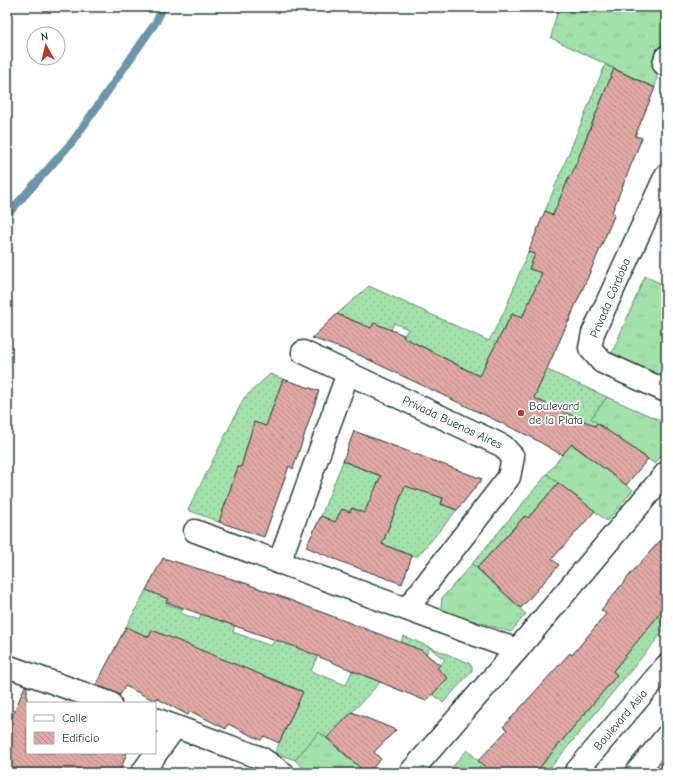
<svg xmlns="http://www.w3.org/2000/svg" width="673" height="780" font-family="'Comic Neue',sans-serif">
<defs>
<pattern id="grass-tufts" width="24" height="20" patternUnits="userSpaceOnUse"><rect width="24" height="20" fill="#a3e1aa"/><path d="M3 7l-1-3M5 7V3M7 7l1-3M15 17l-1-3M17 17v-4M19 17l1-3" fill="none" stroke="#8cc293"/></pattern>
<pattern id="garden-dots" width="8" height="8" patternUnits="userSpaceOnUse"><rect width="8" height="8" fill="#a3e1aa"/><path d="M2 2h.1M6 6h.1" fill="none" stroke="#8cc293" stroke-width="1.8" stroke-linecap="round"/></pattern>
<pattern id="building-back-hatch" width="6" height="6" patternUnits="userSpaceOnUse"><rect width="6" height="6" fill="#e1a7a4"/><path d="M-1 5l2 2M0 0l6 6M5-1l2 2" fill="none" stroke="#b68986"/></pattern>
</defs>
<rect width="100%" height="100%" fill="#fff"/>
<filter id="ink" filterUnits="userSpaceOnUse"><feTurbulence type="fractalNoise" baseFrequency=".025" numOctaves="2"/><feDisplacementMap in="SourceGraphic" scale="8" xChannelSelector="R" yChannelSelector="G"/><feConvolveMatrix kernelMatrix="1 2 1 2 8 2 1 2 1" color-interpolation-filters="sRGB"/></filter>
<g filter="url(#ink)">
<path fill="url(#grass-tufts)" stroke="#618f6f" d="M558,7H666V25L655,88L551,38Z
M645,276L666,286V384L613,357L612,353Z
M607,397L666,423V449L655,464L590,419Z
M571,444L633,490L607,521L547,474Z
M472,564L526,614L511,632L442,611L441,607L442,598Z
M319,732L366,773H309L295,760Z
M467,750L493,773H447Z"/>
<path fill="url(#garden-dots)" stroke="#618f6f" d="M605,65L614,69L585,140L581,180L570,175L553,215L545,211Z
M528,252L535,254L529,269L542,273L533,295L573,312L569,322L550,314L525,311L522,318L512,314L496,344L530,362L607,397L591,418L597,423L577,448L571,444L473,396V373L414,342L390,359L408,329L394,323L391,330L374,323L371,328L337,314L369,286L489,341L505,310Z
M270,374L283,379L269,418L289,425L245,467H238L219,522L188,510L244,398Z
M343,461L380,476L383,470L443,497L441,504L457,510L418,556H412L382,544L395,511L364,513L352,508L350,512L335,522L321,516Z
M547,474L558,483L528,518L524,516L477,568L472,564Z
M146,590L168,599L166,604L183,609L181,613L199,620L201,614L235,625L233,632L271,646L275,639L318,655L311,671L346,685L352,671L371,677L399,663L327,738L319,732L295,760L275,753L302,691L271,678L161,643L126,627Z
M663,609L666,611V628L546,773H535L617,675L613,671Z
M403,636L469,663L472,667V671L443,703L433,694L448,678L437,668L445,660L430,648L426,654L419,649L414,654L401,642Z"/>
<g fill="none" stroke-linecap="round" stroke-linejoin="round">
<path stroke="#6996aa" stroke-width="8" d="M7,215L73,141L156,22L163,7"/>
</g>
<path fill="url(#building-back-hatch)" stroke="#1f3d34" d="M614,69L655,88L635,136L642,138L612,212L615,214L588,277L534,398L595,426L597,423L648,459L626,485L572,444L562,455L531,437L392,371L357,354L312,338L337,314L371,328L374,323L404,335L403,337L479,376L512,314L522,318L531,298L542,273L529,269L535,254L528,252L545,211L553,215L570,175L571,176Z
M283,379L319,391L293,469L289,466L264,537L219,522L238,467H241L254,422L266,426Z
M354,431L482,479L457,510L441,504L443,498L405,486L382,544L412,556L402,584L342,562L306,547L321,516L335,522L342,509L350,512L352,508L364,513L381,476L343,461Z
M558,483L595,511L552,559L559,565L521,608L477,568L525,516L528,518Z
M666,534V606L613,671L617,675L535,773H493L478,761L507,730L503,727L570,653L572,655L606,614L601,610L633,571Z
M163,558L245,583L421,650L440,665L437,668L448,678L426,701L293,646L166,602L168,599L146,590Z
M126,627L149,637L152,630L303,692L279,743L264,736L261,740L228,724L226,729L190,711L188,715L156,698L155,701L125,686L120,695L96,685Z
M25,686H27V753H127L119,773H7V729Z
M352,712L396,730L374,752L381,759L368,773H366L327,738Z"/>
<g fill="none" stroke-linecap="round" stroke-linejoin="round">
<g stroke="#1f3d34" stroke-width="25">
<g id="minor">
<path d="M664,64L666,57"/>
<path d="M666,175L593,333L590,348L602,362L666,391"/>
<path id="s1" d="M303,352L503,446L513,457L509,477L407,609"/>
<path d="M195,531L517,650"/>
<path d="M279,563L348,373"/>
<path d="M7,666L110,703"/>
<path d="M155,719L261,758L283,773"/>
<path d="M142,773L175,727"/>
<path d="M410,773L517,650L666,473"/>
</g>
</g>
<g stroke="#1f3d34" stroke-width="25">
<g id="tertiary">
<path id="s2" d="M575,773L666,666"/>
<path d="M636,773L666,737"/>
</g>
</g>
<use href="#minor" stroke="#fff" stroke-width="22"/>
<use href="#tertiary" stroke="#fff" stroke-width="22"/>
</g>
</g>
<circle fill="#c8321e" stroke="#fff" stroke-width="1.5" cx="521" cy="413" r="4"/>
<g text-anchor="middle" stroke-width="3.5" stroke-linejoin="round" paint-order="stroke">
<g font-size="12" fill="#1f3d34" stroke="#fff">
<text transform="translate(610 298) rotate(-67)" y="4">Privada Córdoba</text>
<text dy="4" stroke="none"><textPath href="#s1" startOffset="165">Privada Buenos Aires</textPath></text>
<text dy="4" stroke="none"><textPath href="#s2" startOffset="70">Boulevard Asia</textPath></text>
</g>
<g font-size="12" fill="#1f3d34" stroke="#fff" text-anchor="start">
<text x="529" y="410">Boulevard<tspan x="529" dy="14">de la Plata</tspan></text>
</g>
</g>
<rect width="673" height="780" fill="none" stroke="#fff" stroke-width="24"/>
<rect x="12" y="12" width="649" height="756" fill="none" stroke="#1f3d34" stroke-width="1.5" filter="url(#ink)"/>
<rect x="26" y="702" width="130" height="52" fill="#ffffff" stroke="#a5b1ae"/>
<rect x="34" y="715" width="20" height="6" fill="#ffffff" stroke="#a5b1ae"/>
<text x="62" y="722" font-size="12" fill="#1f3d34">Calle</text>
<rect x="34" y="732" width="20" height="12" fill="url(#building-back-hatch)" stroke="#a5b1ae"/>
<text x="62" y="742" font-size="12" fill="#1f3d34">Edificio</text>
<g transform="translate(46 46) rotate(352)"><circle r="19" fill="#ffffff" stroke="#a5b1ae"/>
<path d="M0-3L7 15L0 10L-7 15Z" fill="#c8321e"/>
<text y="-6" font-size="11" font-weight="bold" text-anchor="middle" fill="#1f3d34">N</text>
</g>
</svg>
